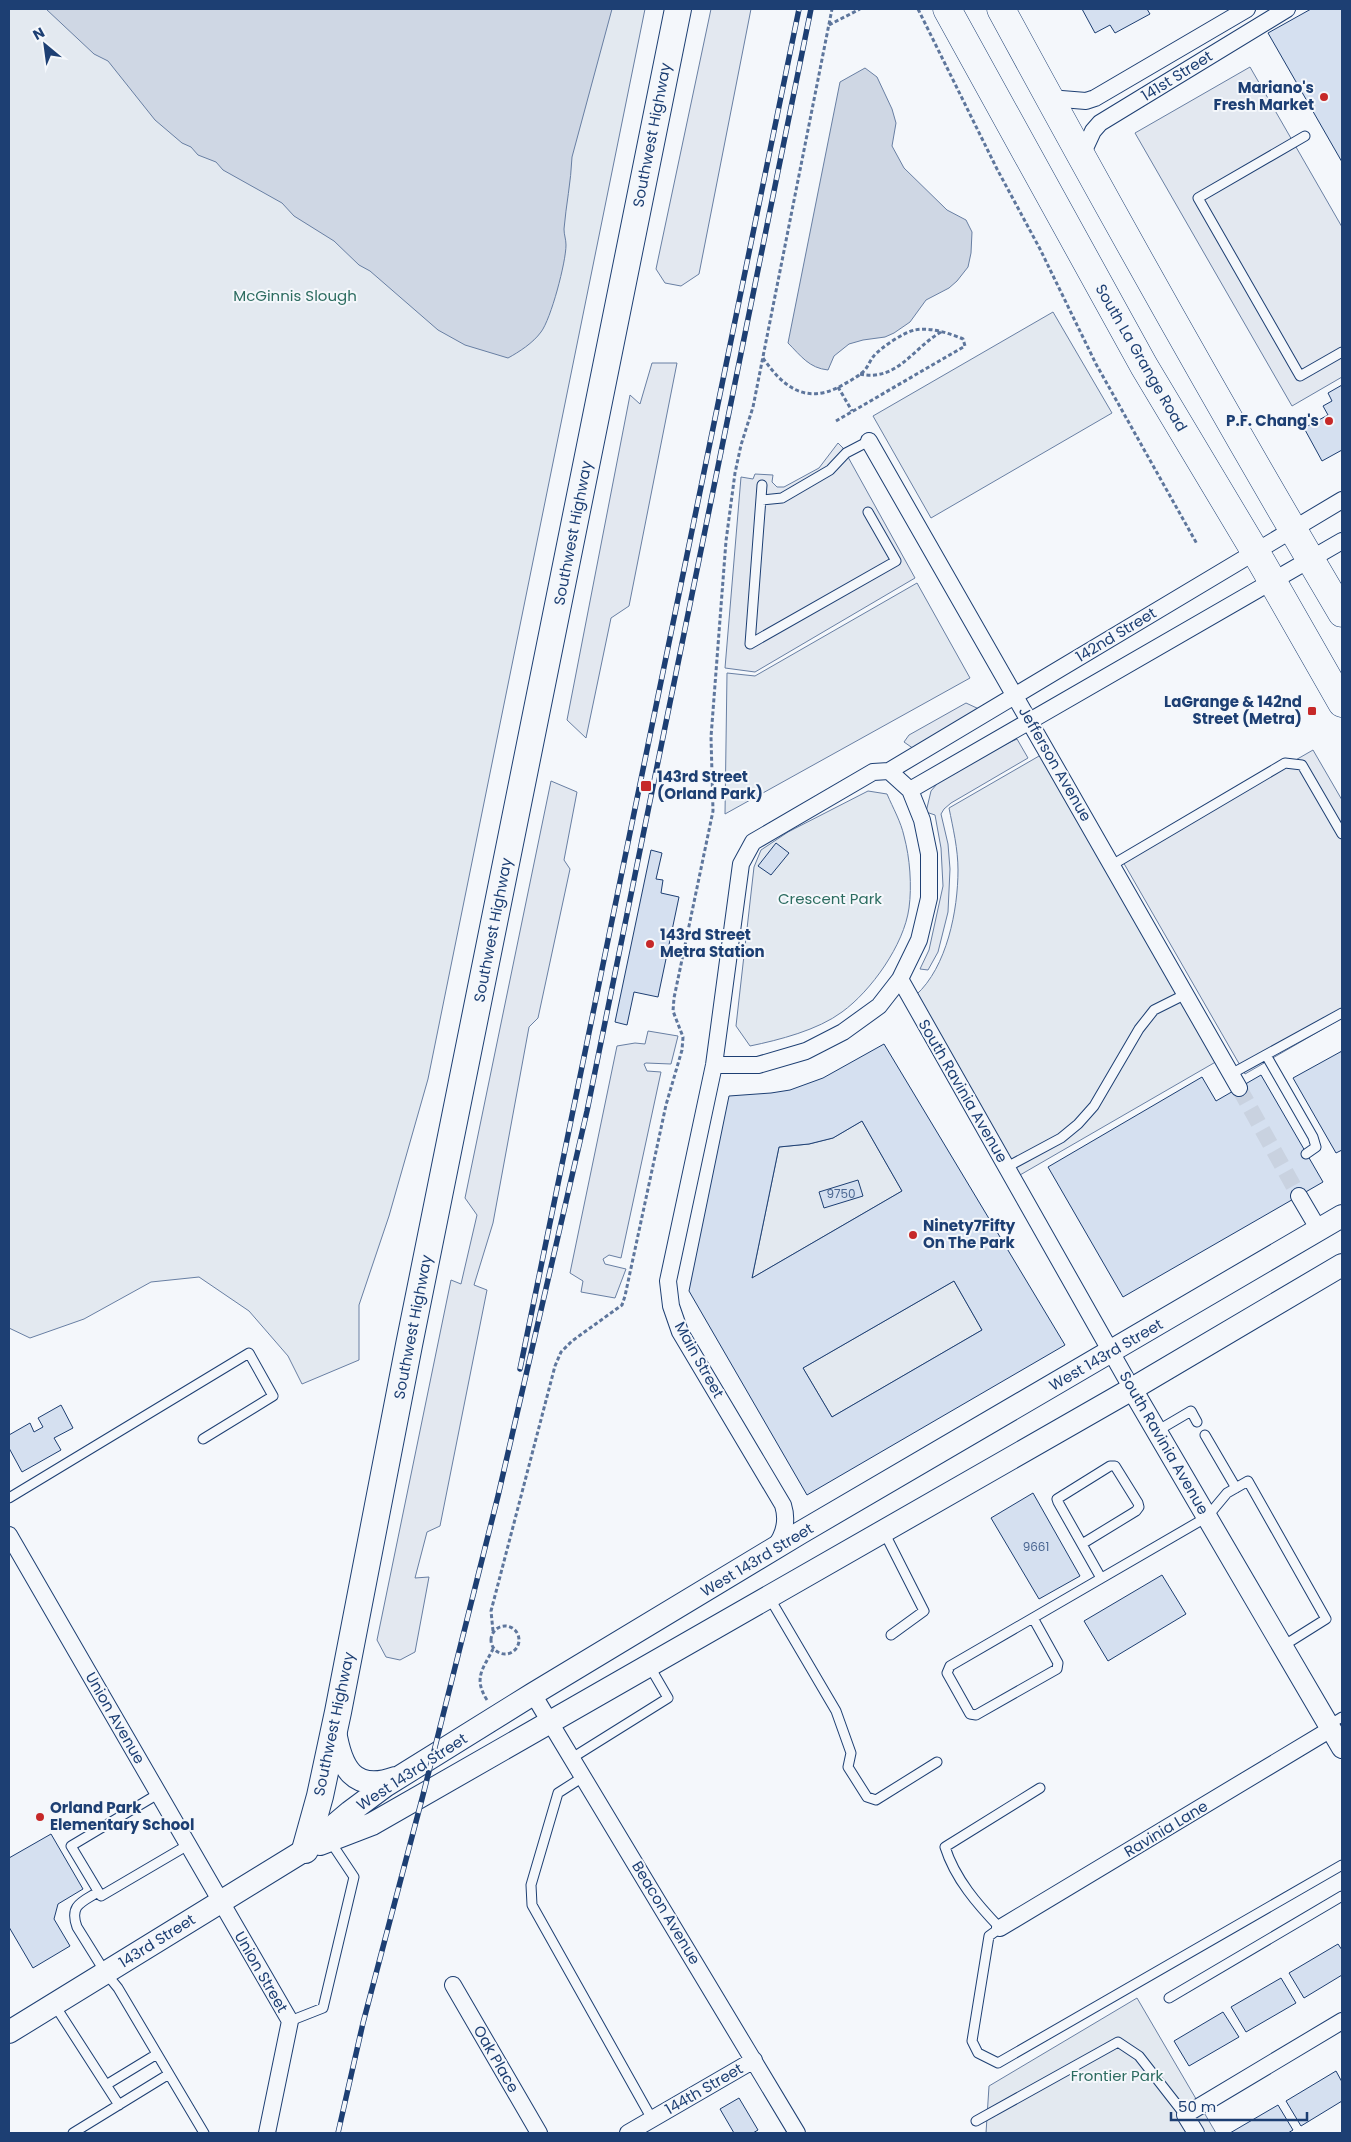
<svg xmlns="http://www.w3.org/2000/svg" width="1351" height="2142" font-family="Poppins,sans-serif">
<rect width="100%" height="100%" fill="#f4f7fb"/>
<path fill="#e3e9f0" stroke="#687fa3" d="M9,9H645L428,1079L389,1216L359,1305V1360L302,1384L288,1356L249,1311L199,1277L151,1282L84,1319L30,1338L9,1328Z
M1053,312L1112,413L931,518L873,416Z
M917,583L970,678L725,814L727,673L755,676Z
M1046,752L1219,1060L1020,1175L916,995C947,967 958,910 958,870C958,849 953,828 949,808Z
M868,791L887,794C893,808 901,822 904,836C910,858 912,886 909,908C904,945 871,991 842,1012C818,1030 779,1040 750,1046L736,1026L754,867L761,850L788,832Z
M862,1121L902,1191L752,1278L779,1147L809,1144L833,1138Z
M954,1281L982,1330L832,1417L803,1368Z
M1137,1998L1216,2133H986L989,2086Z"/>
<path fill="#e3e8f0" stroke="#687fa3" d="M711,9H751L699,274L681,286L665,283L656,269Z
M1250,67L1342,227V377L1292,406L1135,133Z
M652,363H677L629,606L611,618L586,738L567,720L630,395L640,404Z
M838,443L843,448L915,578L755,672L725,668L741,477L753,479L755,474L773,475L772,482L777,487H784L819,468Z
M966,703L979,709L914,749L904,742L909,735Z
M1017,739L1028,758L951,803L944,809L941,814L948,844L950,869L948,912L938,952L928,970L920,969L929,950L943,886L941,848L935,815L926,812L931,791L942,778L998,742L1006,744Z
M1313,750L1342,800V1018L1245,1074L1122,860Z
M551,781L577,792L564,860L570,869L538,1018L529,1027L493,1223L474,1285L487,1290L440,1526L427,1532L415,1578L429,1577L415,1652L400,1660L386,1657L377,1640L451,1280L461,1284L477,1215L465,1198Z
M648,1031L678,1036L671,1064L646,1063L644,1064L647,1071L661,1072L621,1258L609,1255L603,1259L605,1264L626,1269L615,1298L581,1292L583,1281L570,1273L617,1046L635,1043L645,1044Z"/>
<path fill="#cfd7e4" stroke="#687fa3" d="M46,9H612L572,157C571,182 566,205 564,229C564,235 566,239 566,245C566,262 551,319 541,332C533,343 519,352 508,358L465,345L438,330L370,271L359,265L334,241L294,216L282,203L223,170L216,162L198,155L191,147L182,143L155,120L108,61L94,54Z
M865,68L877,77L892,109L896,123L892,146L904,168L947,210L966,220L972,232L971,253L968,267L957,281L949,288L926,300L910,322L894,333L885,337L863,340L849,344L834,356L828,370C809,368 801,356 788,343L840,82Z"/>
<path fill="#d5e0f0" stroke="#1d3f73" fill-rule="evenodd" d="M1082,9H1147L1150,14L1115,33L1110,25L1095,33Z
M1311,9H1342V162L1268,33Z
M1342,385V450L1322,461L1304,428L1328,415L1323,406L1332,401L1328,393Z
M776,843L789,853L771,875L758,866Z
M651,850L662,853L656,879L663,880L661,893L679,897L658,997L634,992L627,1025L615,1022Z
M884,1044L1065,1345L807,1495L689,1291L729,1096L771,1093L790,1090L823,1078ZM862,1121L902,1191L752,1278L779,1147L809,1144L833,1138ZM954,1281L982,1330L832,1417L803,1368Z
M1342,1051V1150L1336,1153L1293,1078Z
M1261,1075L1323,1182L1123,1297L1048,1167L1202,1077L1216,1101Z
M858,1180L863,1196L824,1208L819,1192Z
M61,1405L73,1428L54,1438L61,1450L22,1472L9,1448V1435L30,1423L34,1432L43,1427L38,1418Z
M1033,1493L1080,1576L1039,1599L991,1518Z
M1162,1575L1186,1614L1108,1661L1084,1621Z
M51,1834L83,1889L58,1904L54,1919L70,1946L33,1968L9,1927V1858Z
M1338,1944L1342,1950V1975L1304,1998L1289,1973Z
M1281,1978L1296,2003L1246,2032L1231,2007Z
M1223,2012L1239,2037L1189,2066L1174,2041Z
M1336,2071L1342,2082V2101L1301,2126L1286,2101Z
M739,2098L758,2130L753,2133H734L720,2109Z
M1278,2105L1293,2130L1288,2133H1230Z"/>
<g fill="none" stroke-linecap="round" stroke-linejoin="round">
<path stroke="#c9d2e0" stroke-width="16" stroke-dasharray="16 8" stroke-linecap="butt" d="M1239,1088L1299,1196"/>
<g stroke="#1d3f73" stroke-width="11">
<path id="service" d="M1305,136L1198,198L1300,376L1342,352
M761,500L782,498L830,470L846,453L869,441
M750,644L896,561L868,512
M750,644L762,485
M1112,865L1285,763L1302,765L1342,834
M1266,1055L1313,1137L1316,1147L1306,1154
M1231,1074L1342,1013
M1007,1167L1061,1138L1078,1124L1094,1106L1139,1029L1154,1010L1186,994
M1157,1431L1191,1411L1197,1422
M1205,1435L1236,1488
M9,1498L249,1353L273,1396L203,1439
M884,1532L924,1611L891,1635
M1082,1544L1136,1511L1139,1507L1138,1503L1115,1466H1110L1057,1499L1058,1502L1101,1578
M769,1597L836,1711L851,1753L848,1767L867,1797L876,1800L937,1762
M1033,1618L1058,1663L1057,1669L976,1715L970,1714L947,1673L950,1666L1207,1517L1227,1493L1248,1481L1326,1619L1283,1646
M1329,1725L1342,1717
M572,1758L668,1698L650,1667
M583,1777L558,1793L531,1885L532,1905L652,2119
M1040,1788L945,1847C955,1879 978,1905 1000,1928L989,1936L972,2041L978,2053L998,2063L1342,1865
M158,1794L71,1846L101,1896L188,1845
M98,1892C82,1902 69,1905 77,1927L105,1972L118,1988L204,2133
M1169,1998L1342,1896
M54,2004L119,2105
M290,2021L323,2008L354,1877L330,1841
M106,2085L157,2054
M976,2121L1118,2042L1139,2056L1185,2115
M73,2133L169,2074"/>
</g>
<g stroke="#1d3f73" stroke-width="18">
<path id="minor" d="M1049,98L1086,101L1095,98L1247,9
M1081,157L1093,131L1100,123L1287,9
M869,441L1239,1088
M889,771L1342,500
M910,790L1342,541
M900,979L1132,1389
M714,1065H758L806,1051L843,1032L879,1006L900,979L919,940L929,898V854L922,820L910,790L889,771L873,772L753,842L741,864L714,1065L668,1281L671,1306L680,1332L783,1505C788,1521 784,1536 773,1549
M1299,1196L1319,1230
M9,1535L290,2021L267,2133
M533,1694L797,2133
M1000,1928L1331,1729
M453,1985L539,2133
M628,2133L754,2060
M1196,2133L1185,2115L1342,2021"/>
</g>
<g stroke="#1d3f73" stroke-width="22">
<path id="tertiary" d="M1132,1389L1342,1748"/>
</g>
<g stroke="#1d3f73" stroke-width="24">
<path id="secondary" d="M335,1731C341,1767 353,1793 395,1778
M320,1844L372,1824L1132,1389L1342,1265
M9,2032L305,1850L350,1812L385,1786L533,1694L800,1533L1342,1216"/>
</g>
<g stroke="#1d3f73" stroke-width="28">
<path id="primary" d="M305,1850L320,1796L338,1712L409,1345L678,9"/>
</g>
<g stroke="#1d3f73" stroke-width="29">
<path id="trunk" d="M947,9L1144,366L1262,563L1342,703
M1001,9C1111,212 1224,414 1342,613"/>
</g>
<path stroke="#5e769c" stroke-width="3" stroke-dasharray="4 2.5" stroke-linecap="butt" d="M918,9L997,169L1040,249L1096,364L1197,544
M829,25L860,9
M763,358C783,387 805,404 839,387C848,382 858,377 865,370C868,366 870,361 873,357C880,348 904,332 915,330C930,327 949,333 963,339L965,346L836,421
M860,374C897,382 913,348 941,332
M838,387L852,411
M491 1640a14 14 0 1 1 28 0a14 14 0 1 1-28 0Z
M493,1631L491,1611L555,1366L561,1352L572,1341L622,1305L625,1296L666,1105L682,1050L683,1037L673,1011L674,998L713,811L711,737L726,541L735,473L741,445L753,407L832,9
M487,1700C473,1678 483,1669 493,1649"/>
<use href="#service" stroke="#f4f7fb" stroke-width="9"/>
<use href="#minor" stroke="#f4f7fb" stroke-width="16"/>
<use href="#tertiary" stroke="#f4f7fb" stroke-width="20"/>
<use href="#secondary" stroke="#f4f7fb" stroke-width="22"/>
<use href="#primary" stroke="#f4f7fb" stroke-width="26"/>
<use href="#trunk" stroke="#f4f7fb" stroke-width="28"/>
<g stroke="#1d3f73" stroke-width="5.5">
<path id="rail" d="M520,1369L799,9
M338,2133L363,2023L423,1795L498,1496L587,1111L811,9"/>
</g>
<use href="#rail" stroke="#f4f7fb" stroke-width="4" stroke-dasharray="11" stroke-linecap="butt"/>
</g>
<g fill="#c62828" stroke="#f4f7fb" stroke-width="2">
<circle cx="1324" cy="97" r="5"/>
<circle cx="1329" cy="421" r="5"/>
<rect x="1307" y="706" width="10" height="10" rx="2.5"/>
<rect x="640" y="780" width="12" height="12" rx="2.5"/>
<circle cx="650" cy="944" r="5"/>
<circle cx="913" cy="1235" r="5"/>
<circle cx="40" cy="1817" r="5"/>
</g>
<g text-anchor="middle" stroke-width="4" stroke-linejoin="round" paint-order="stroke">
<g font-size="12" fill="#4b6792">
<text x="841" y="1198">9750</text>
<text x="1036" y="1551">9661</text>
</g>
<g font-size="15" fill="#1d3f73" stroke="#f4f7fb">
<text transform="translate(1177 76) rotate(-32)" y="5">141st Street</text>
<text transform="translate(652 135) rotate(-79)" y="5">Southwest Highway</text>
<text transform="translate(1141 358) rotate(60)" y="5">South La Grange Road</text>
<text transform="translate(573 533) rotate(-79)" y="5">Southwest Highway</text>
<text transform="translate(1116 635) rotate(-31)" y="5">142nd Street</text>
<text transform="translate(1055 764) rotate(60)" y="5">Jefferson Avenue</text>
<text transform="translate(493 930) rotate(-79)" y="5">Southwest Highway</text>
<text transform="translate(963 1091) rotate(60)" y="5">South Ravinia Avenue</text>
<text transform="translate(413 1327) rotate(-79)" y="5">Southwest Highway</text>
<text transform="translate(1106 1355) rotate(-30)" y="5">West 143rd Street</text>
<text transform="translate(699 1360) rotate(61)" y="5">Main Street</text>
<text transform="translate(1164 1443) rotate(60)" y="5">South Ravinia Avenue</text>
<text transform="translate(757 1560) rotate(-31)" y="5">West 143rd Street</text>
<text transform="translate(115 1718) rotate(60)" y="5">Union Avenue</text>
<text transform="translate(334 1724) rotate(-78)" y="5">Southwest Highway</text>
<text transform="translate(412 1772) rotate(-33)" y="5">West 143rd Street</text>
<text transform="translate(1166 1829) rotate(-31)" y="5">Ravinia Lane</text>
<text transform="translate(666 1913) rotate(59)" y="5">Beacon Avenue</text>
<text transform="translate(157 1941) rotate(-32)" y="5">143rd Street</text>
<text transform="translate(261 1972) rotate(60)" y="5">Union Street</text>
<text transform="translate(496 2059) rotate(60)" y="5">Oak Place</text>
<text transform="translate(704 2089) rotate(-30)" y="5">144th Street</text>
</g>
<g font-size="15" font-weight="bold" fill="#1d3f73" stroke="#f4f7fb" text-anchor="start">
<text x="1314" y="93" text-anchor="end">Mariano's<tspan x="1314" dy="17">Fresh Market</tspan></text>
<text x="1319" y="426" text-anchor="end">P.F. Chang's</text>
<text x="1302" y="707" text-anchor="end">LaGrange &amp; 142nd<tspan x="1302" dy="17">Street (Metra)</tspan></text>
<text x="657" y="782">143rd Street<tspan x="657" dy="17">(Orland Park)</tspan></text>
<text x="660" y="940">143rd Street<tspan x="660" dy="17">Metra Station</tspan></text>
<text x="923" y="1231">Ninety7Fifty<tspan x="923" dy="17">On The Park</tspan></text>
<text x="50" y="1813">Orland Park<tspan x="50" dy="17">Elementary School</tspan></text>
</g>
<g font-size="15" fill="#2c6c60" stroke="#f4f7fb">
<text x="295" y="301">McGinnis Slough</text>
<text x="830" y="904">Crescent Park</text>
<text x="1117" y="2081">Frontier Park</text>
</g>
</g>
<rect width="1351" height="2142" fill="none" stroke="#1d3f73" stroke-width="20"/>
<g transform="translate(45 45) rotate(331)" stroke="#f4f7fb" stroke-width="4" paint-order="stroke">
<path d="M0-4L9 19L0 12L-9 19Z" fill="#1d3f73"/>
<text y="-8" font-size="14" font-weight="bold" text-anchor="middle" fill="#1d3f73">N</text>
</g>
<path d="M1171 2112v8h136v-8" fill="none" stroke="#1d3f73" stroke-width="2.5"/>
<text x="1178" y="2112" font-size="15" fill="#1d3f73" stroke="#f4f7fb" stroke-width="4" paint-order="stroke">50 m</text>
</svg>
